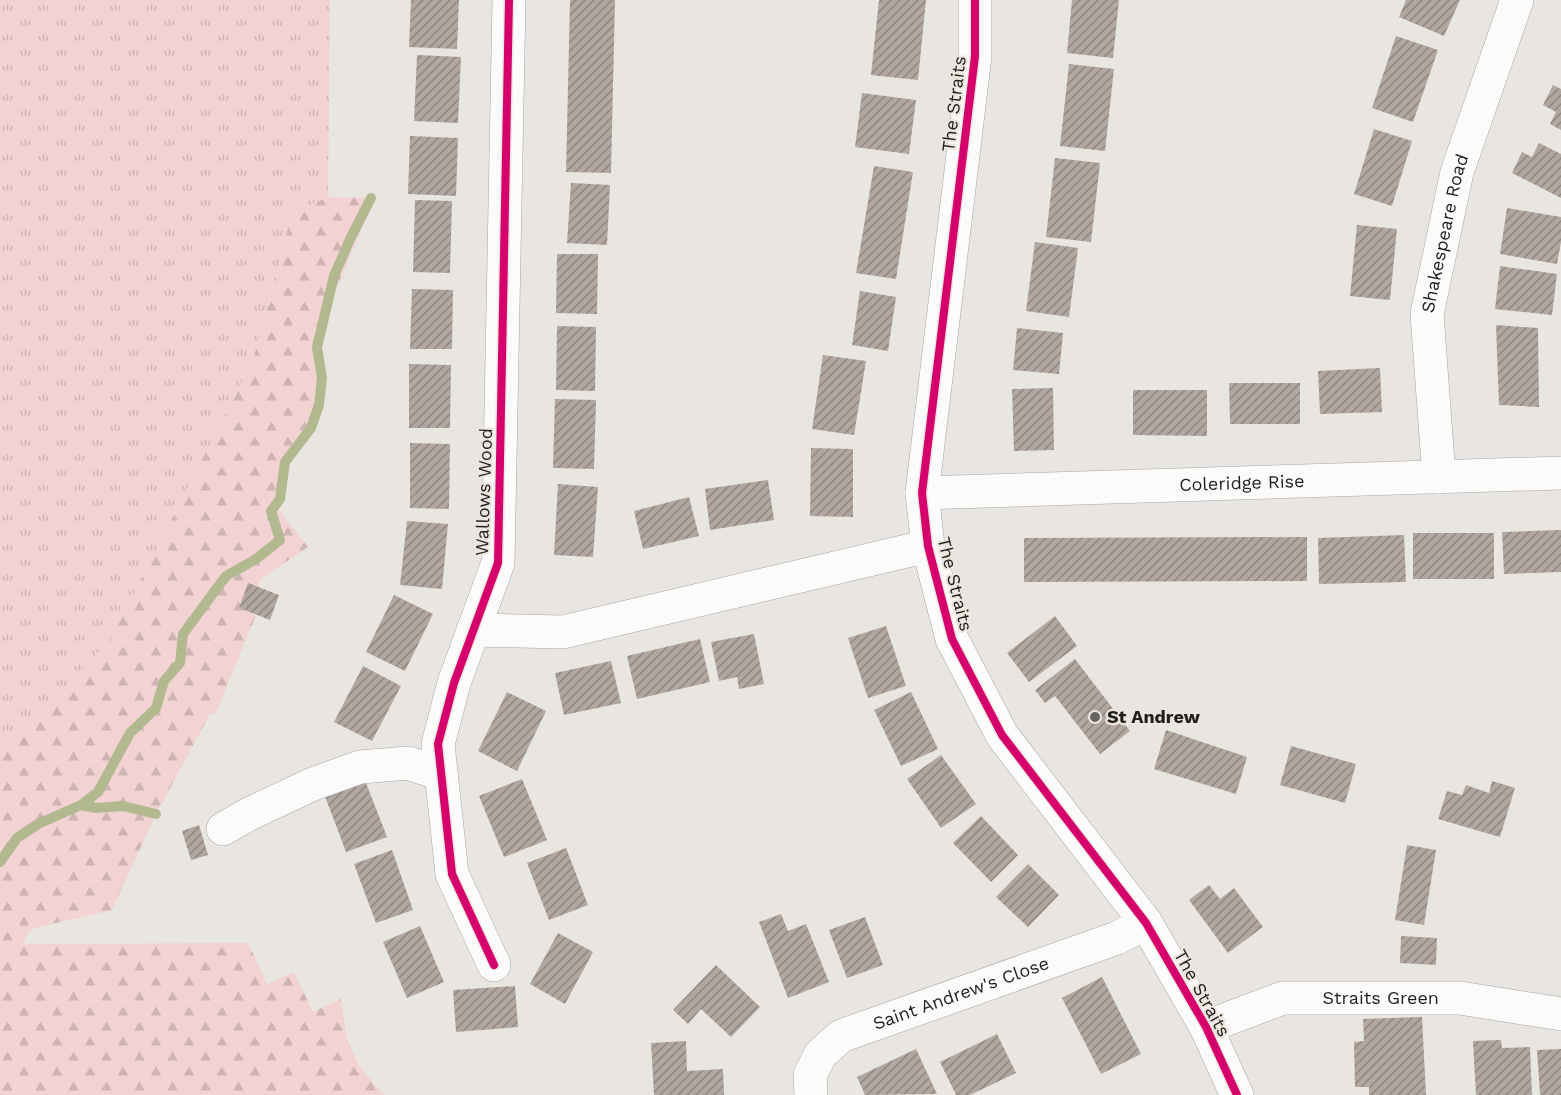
<svg xmlns="http://www.w3.org/2000/svg" width="1561" height="1095" font-family="'Work Sans',sans-serif">
<defs>
<pattern id="grass-tufts" width="24" height="20" patternUnits="userSpaceOnUse" patternTransform="scale(1.5)"><rect width="24" height="20" fill="#f2d2d2"/><path d="M3 7l-1-3M5 7V3M7 7l1-3M15 17l-1-3M17 17v-4M19 17l1-3" fill="none" stroke="#cfb4b4"/></pattern>
<pattern id="forest-firs" width="22" height="20" patternUnits="userSpaceOnUse" patternTransform="scale(1.5)"><rect width="22" height="20" fill="#f2d2d2"/><path d="M5 1l3.5 6h-7zM16 11l3.5 6h-7z" fill="#cfb4b4"/></pattern>
<pattern id="building-hatch" width="6" height="6" patternUnits="userSpaceOnUse" patternTransform="scale(1.5)"><rect width="6" height="6" fill="#b2a6a0"/><path d="M-1 1l2-2M0 6l6-6M5 7l2-2" fill="none" stroke="#908782"/></pattern>
</defs>
<rect width="100%" height="100%" fill="#e9e6e2"/>
<path fill="url(#grass-tufts)" d="M0,0H330L328,197L292,213L253,360L111,638L0,759Z"/>
<path fill="url(#forest-firs)" d="M328,197L375,198L338,285L326,308L317,347L322,378L319,405L311,428L286,462L280,499L275,505L308,547L259,580V588L248,584L239,608L256,615L216,713L210,714L156,814L112,910L34,928L27,934L23,944L248,943L267,984L294,972L313,1012L341,999L347,1038L359,1066L384,1095H0V759L111,638L253,360L292,213Z"/>
<g fill="none" stroke-linecap="round" stroke-linejoin="round">
<path stroke="#b2b98f" stroke-width="10" d="M81,805L96,808L123,806L156,814
M0,862L17,838L38,824L81,805L98,792L130,733L156,708L164,681L180,663L183,634L226,576L256,559L280,540L271,511L280,499L285,462L311,428L319,405L322,378L317,347L334,276L351,237L371,198"/>
</g>
<path fill="url(#building-hatch)" d="M411,0H459L457,49L409,47Z
M570,0H615L611,173L566,172Z
M879,0H926L918,80L871,75Z
M1072,0H1119L1113,58L1067,53Z
M1406,0H1460L1444,36L1399,17Z
M1396,36L1438,50L1413,122L1372,108Z
M417,55L461,57L458,123L414,121Z
M1069,64L1114,69L1105,151L1060,146Z
M1553,85L1561,89V130L1550,124L1556,112L1543,105Z
M862,93L916,100L909,154L855,147Z
M1374,129L1412,141L1392,206L1354,194Z
M410,136L458,138L456,196L408,194Z
M1539,143L1561,154V198L1512,173L1522,152L1532,157Z
M1055,158L1100,163L1091,242L1046,237Z
M874,166L913,172L896,279L856,273Z
M571,183L610,185L607,245L567,243Z
M415,200L452,201L450,273L413,272Z
M1507,208L1561,217V242L1557,264L1500,254Z
M1357,225L1397,229L1390,300L1350,296Z
M1035,242L1078,248L1069,317L1026,311Z
M557,254H598L597,314L556,313Z
M1500,266L1557,274L1552,315L1495,309Z
M412,289L453,290L452,349H410Z
M860,291L896,297L888,351L852,345Z
M1496,325L1538,328L1539,407L1499,405Z
M557,326L596,327L595,391L556,390Z
M1017,328L1063,333L1059,374L1013,370Z
M823,355L866,361L854,435L812,429Z
M409,364L451,365L450,428H409Z
M1380,368L1382,412L1320,414L1318,371Z
M1229,383H1300V424H1230Z
M1053,388L1054,450L1014,451L1012,389Z
M1133,390H1207V436L1133,435Z
M555,399L596,400L594,469L553,468Z
M410,443L450,444L449,509L410,508Z
M811,448L853,449V517L810,516Z
M768,480L774,520L710,530L705,489Z
M558,484L598,487L593,557L554,555Z
M689,497L699,536L643,549L634,511Z
M407,521L448,524L442,589L400,585Z
M1561,530V572L1504,574L1502,532Z
M1413,533H1494V579H1413Z
M1404,535L1406,582L1319,584L1318,538Z
M1307,537V581L1024,582V538Z
M248,583L279,595L270,620L239,608Z
M394,595L433,614L405,671L366,652Z
M1055,616L1077,646L1029,682L1007,653Z
M886,626L906,686L868,698L848,638Z
M754,634L764,684L739,689L737,677L719,681L711,642Z
M700,639L710,682L637,699L627,656Z
M1075,659L1130,731L1100,754L1055,696L1045,703L1035,690Z
M611,661L621,703L564,715L555,673Z
M363,666L401,686L372,741L334,722Z
M507,692L546,711L517,771L478,751Z
M911,692L938,749L901,766L874,710Z
M1166,730L1247,757L1236,794L1154,769Z
M1291,746L1356,764L1345,803L1280,785Z
M941,755L976,804L941,828L907,779Z
M363,775L387,837L346,852L323,791Z
M522,779L547,840L504,857L479,796Z
M1492,781L1515,788L1500,837L1438,819L1447,791L1462,795L1466,785L1489,793Z
M981,816L1018,855L991,882L953,843Z
M199,825L208,855L191,860L182,831Z
M1407,845L1436,850L1424,925L1395,920Z
M566,848L588,905L549,920L527,863Z
M392,850L413,910L376,923L354,864Z
M1028,864L1059,895L1028,927L996,897Z
M1209,885L1220,899L1234,888L1263,927L1228,953L1189,900Z
M781,914L788,931L806,924L829,982L788,998L759,922Z
M865,917L883,965L847,978L829,930Z
M420,926L444,982L407,998L383,942Z
M558,933L593,952L565,1004L530,984Z
M1401,936L1437,938L1436,965L1400,963Z
M716,965L760,1007L731,1037L701,1009L688,1024L673,1010Z
M1102,977L1141,1054L1101,1074L1062,998Z
M515,986L518,1027L456,1032L453,990Z
M1422,1017L1426,1095H1369V1087H1355L1354,1042L1364,1041L1363,1019Z
M997,1034L1016,1073L970,1095H956L940,1062Z
M1501,1040L1502,1048L1530,1047L1532,1095H1476L1473,1041Z
M686,1041L687,1071L723,1069L724,1095H654L651,1043Z
M916,1049L937,1094L865,1095L857,1077Z
M1561,1049V1095H1540L1537,1050Z"/>
<g fill="none" stroke-linecap="round" stroke-linejoin="round">
<g stroke="#a7a5a2" stroke-width="34">
<g id="minor">
<path d="M975,0V56L922,493L928,546L952,639L1002,735L1146,923L1206,1027L1237,1095"/>
<path id="s1" d="M1439,477L1427,314L1457,172L1517,0"/>
<path id="s2" d="M922,493L1561,473"/>
<path d="M473,630L563,632L928,546"/>
<path d="M223,829L249,814L313,784L360,767L408,763L441,774"/>
<path d="M494,965L452,874L438,744L454,683L498,563L509,0"/>
<path id="s3" d="M1206,1027L1283,998H1460L1561,1014"/>
<path id="s4" d="M811,1095L810,1075L820,1055L841,1036L1117,938L1146,923"/>
</g>
</g>
<use href="#minor" stroke="#fcfbfb" stroke-width="33"/>
<g stroke="#ece6df" stroke-width="11">
<path id="cycleway" d="M975,0V56L922,493L928,546L952,639L1002,735L1146,923L1206,1027L1237,1095
M494,965L452,874L438,744L454,683L498,563L509,0"/>
</g>
<use href="#cycleway" stroke="#d6006c" stroke-width="8"/>
</g>
<circle fill="#676562" stroke="#ece6df" stroke-width="2" cx="1095" cy="717" r="6"/>
<g text-anchor="middle" stroke-width="4.5" stroke-linejoin="round" paint-order="stroke">
<g font-size="18" fill="#211f1d" stroke="#ece6df">
<text transform="translate(954 104) rotate(-83)" y="6">The Straits</text>
<text dy="6" stroke="none"><textPath href="#s1" startOffset="246">Shakespeare Road</textPath></text>
<text dy="6" stroke="none"><textPath href="#s2" startOffset="320">Coleridge Rise</textPath></text>
<text transform="translate(484 492) rotate(-88)" y="6">Wallows Wood</text>
<text transform="translate(955 584) rotate(76)" y="6">The Straits</text>
<text dy="6" stroke="none"><textPath href="#s4" startOffset="198">Saint Andrew's Close</textPath></text>
<text transform="translate(1202 993) rotate(61)" y="6">The Straits</text>
<text dy="6" stroke="none"><textPath href="#s3" startOffset="180">Straits Green</textPath></text>
</g>
<g font-size="18" font-weight="bold" fill="#211f1d" stroke="#ece6df" text-anchor="start">
<text x="1107" y="723">St Andrew</text>
</g>
</g>
</svg>
